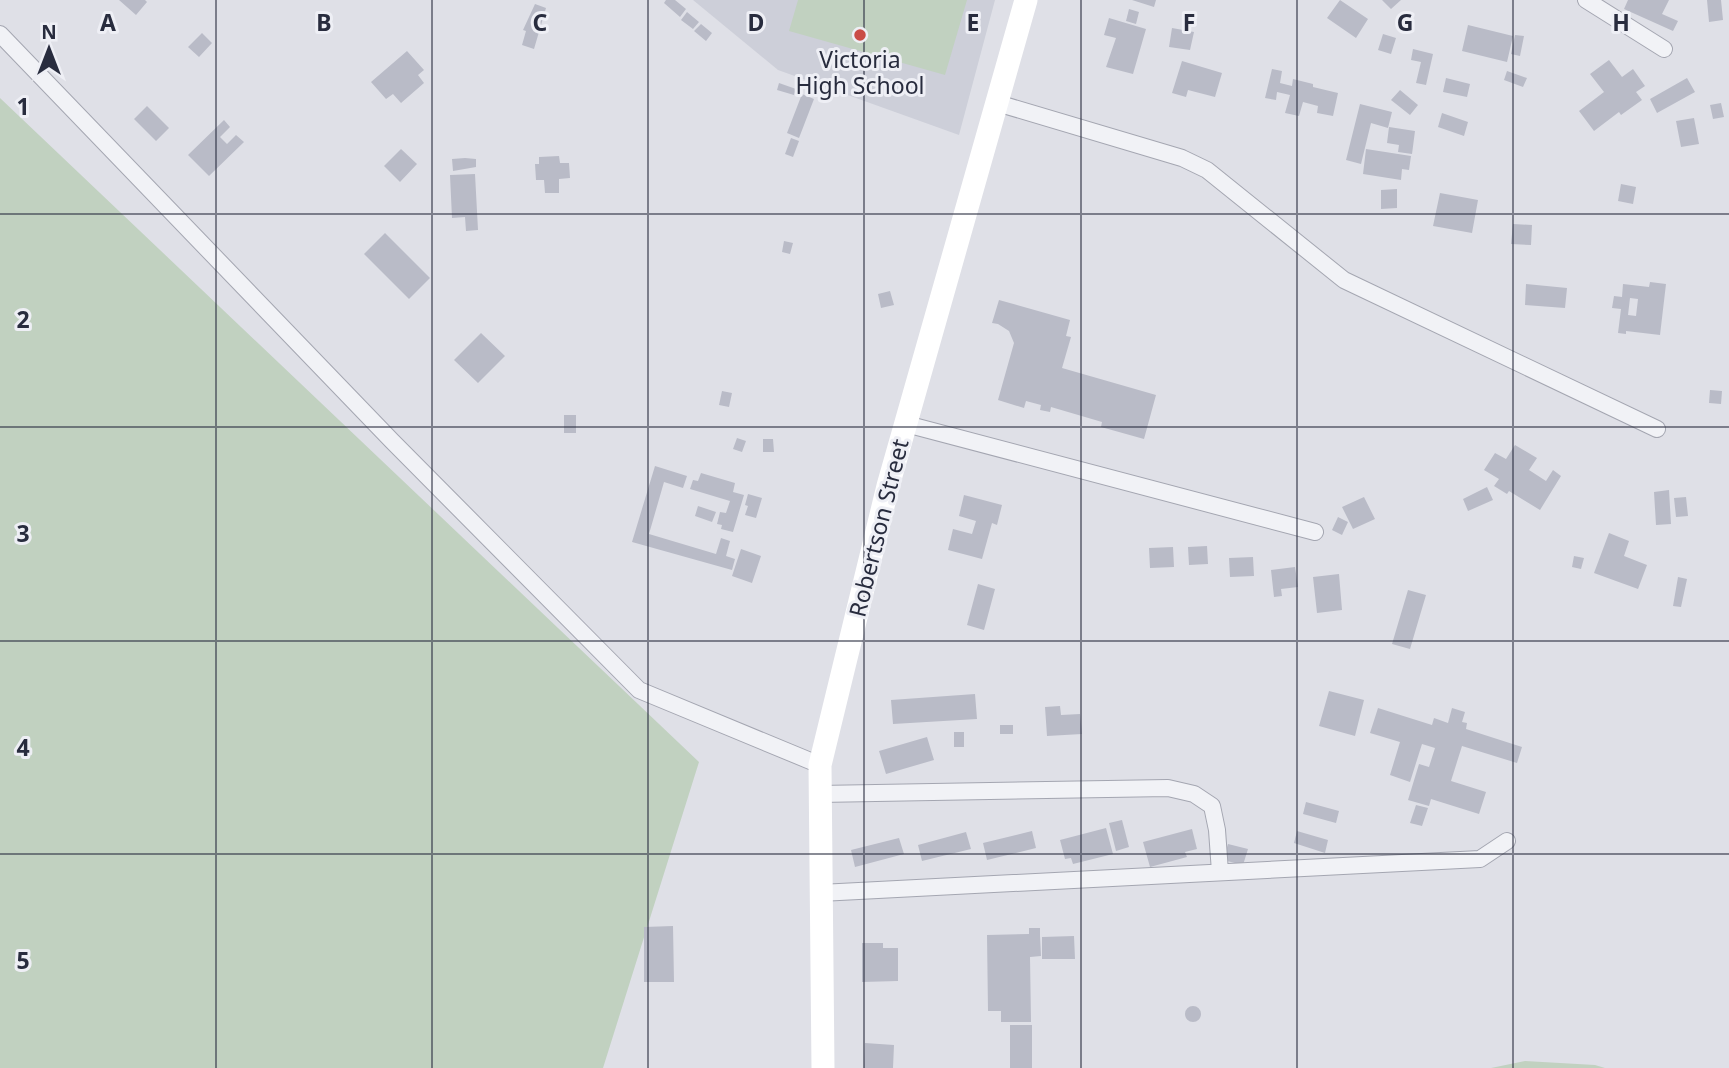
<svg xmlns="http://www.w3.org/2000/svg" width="1729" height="1068" font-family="'Noto Sans',sans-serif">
<rect width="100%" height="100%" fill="#dfe0e7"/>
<path fill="#cdcfd9" d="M693,0H995L959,135L778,70Z"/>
<path fill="#c1d1c0" d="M798,0H967L945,75L789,31Z
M0,98L699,762L603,1068H0Z
M1525,1061L1595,1065L1605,1068H1491Z"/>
<path fill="#b9bbc7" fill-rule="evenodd" d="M119,0H145L147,2L136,15Z
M666,0H675L686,9L680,17L664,3Z
M1132,0H1156L1154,7Z
M1340,0L1368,19L1356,38L1327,18Z
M1382,0H1401L1391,9Z
M1628,0H1669L1662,14L1678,21L1673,31L1624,9Z
M1707,0H1721L1723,20L1709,22Z
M535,4L546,8L534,49L522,45L526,31L523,30Z
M1129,9L1139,12L1136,24L1126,21Z
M687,12L699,22L693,29L681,20Z
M1109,18L1146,29L1133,74L1106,67L1116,38L1104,35Z
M701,24L712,33L706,41L694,31Z
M1468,25L1513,36L1507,62L1462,51Z
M1172,28L1194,32L1190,50L1169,47Z
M202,33L212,43L199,57L188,47Z
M1383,34L1396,38L1391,54L1378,50Z
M1515,35L1524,36L1520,56L1511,54Z
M1413,49L1433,54L1426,85L1416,83L1421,62L1411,60Z
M407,51L424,70L418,75L424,83L401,103L393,94L386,99L371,82Z
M1609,60L1622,77L1633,69L1645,86L1636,92L1642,100L1621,115L1619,112L1594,131L1579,111L1604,92L1590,74Z
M1182,61L1222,73L1215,97L1188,90L1186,97L1172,93Z
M1272,69L1282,71L1280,83L1292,86L1293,79L1313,84V87L1338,93L1333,116L1317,113L1318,106L1303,102L1299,116L1285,113L1290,95L1277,92L1276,100L1265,98Z
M1507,71L1527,78L1523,87L1504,80Z
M1446,78L1470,84L1467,97L1443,92Z
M1687,78L1695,92L1657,113L1650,99Z
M779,83L796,89L794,95L777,90Z
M1400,90L1418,105L1410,115L1391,100Z
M802,94L814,99L799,138L787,133Z
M1721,103L1724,117L1713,119L1710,105Z
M1360,104L1392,112L1388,128L1371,123L1361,164L1346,160Z
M147,106L169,128L156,141L134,119Z
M1442,113L1468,122L1464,136L1438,127Z
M1694,118L1699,144L1681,147L1676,121Z
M224,120L230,127L220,137L227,144L236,135L244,142L209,176L188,155Z
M1389,127L1415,131L1412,154L1398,152L1399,145L1387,143Z
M791,138L799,141L793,157L785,154Z
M401,149L417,164L400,182L384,166Z
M1366,149L1411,156L1409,170L1402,169L1401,180L1363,174Z
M559,156L560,163H569L570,178L559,179V193H545L544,180H536L535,164H539V157Z
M465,158L476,159V167L453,171L452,159Z
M475,174L478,230L466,231L465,217L452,218L450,175Z
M1621,184L1636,187L1633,204L1618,201Z
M1397,189V208L1381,209V190Z
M1440,193L1478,200L1472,233L1433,226Z
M1513,224L1532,225L1531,245L1511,244Z
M385,233L430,278L409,299L364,254Z
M784,241L793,243L790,254L782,252Z
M1650,282L1666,284L1660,335L1626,331V334L1618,333L1621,309L1612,308L1614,296L1622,297L1623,284L1649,287ZM1630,298L1638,299L1636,316L1628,315Z
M1526,284L1567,288L1565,308L1525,305Z
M890,291L894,305L881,308L878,294Z
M999,300L1070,320L1066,336L1071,337L1062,368L1156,395L1144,439L1101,427L1102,422L1051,407L1050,412L1040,410L1041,405L1026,401L1024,408L998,400L1014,343L1009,331L998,324L992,323Z
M481,333L505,356L478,383L454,360Z
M1710,390L1722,391L1721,404L1709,403Z
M722,391L732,393L729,407L719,405Z
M564,415H576V433H564Z
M737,438L746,441L742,452L733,449Z
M763,439H773L774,452H763Z
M1515,445L1537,458L1529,470L1546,481L1553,470L1561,476L1540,510L1509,491L1507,494L1494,486L1499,479L1484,470L1495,453L1506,459Z
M655,466L687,476L683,488L664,482L649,534L716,554L721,538L730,541L726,556L735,559L732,570L632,542Z
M701,473L735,483L733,492L744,495L733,532L721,529L722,525L717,524L720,512L726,513L730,501L690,489L693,480L698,481Z
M1487,487L1493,500L1468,511L1463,499Z
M1669,490L1671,524L1656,525L1654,492Z
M748,494L762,498L756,518L745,515L748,506L745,505Z
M964,495L1002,505L997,525L992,523L982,559L948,550L953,529L972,534L976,521L959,516Z
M1364,497L1375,519L1353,529L1342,507Z
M1686,497L1688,516L1676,517L1674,498Z
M698,506L716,512L712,522L695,516Z
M1338,517L1348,522L1342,535L1332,530Z
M1609,533L1629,541L1624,556L1647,565L1638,589L1594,573Z
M1207,546L1208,564L1189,565L1188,547Z
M1173,547L1174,567L1150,568L1149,548Z
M741,549L761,556L752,583L732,576Z
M1574,556L1584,558L1581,569L1572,567Z
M1253,557L1254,576L1230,577L1229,558Z
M1295,567L1298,587L1281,589L1282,596L1274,597L1271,570Z
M1339,574L1342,610L1317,613L1313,577Z
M1678,577L1687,579L1681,607L1673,606Z
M978,584L995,589L984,630L967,625Z
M1408,590L1426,595L1410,649L1392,644Z
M1329,691L1364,700L1355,736L1319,726Z
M975,694L977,719L893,724L891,700Z
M1060,706L1061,715L1080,714L1082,734L1047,736L1045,707Z
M1378,708L1432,725L1434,718L1448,723L1452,708L1465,712L1462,722L1467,723L1466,729L1522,747L1517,763L1462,746L1451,781L1486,792L1479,814L1431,799L1429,806L1408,800L1419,764L1429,767L1435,748L1422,744L1410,782L1390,775L1400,742L1370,733Z
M1000,725H1013V734H1000Z
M954,732H964V747H954Z
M927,737L934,760L886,774L879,751Z
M1306,802L1339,811L1336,823L1303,814Z
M1416,805L1428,808L1422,826L1410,823Z
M1122,820L1129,847L1116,851L1109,823Z
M1106,828L1113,854L1073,864L1071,858L1065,859L1060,840Z
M1192,829L1197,849L1185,852L1187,857L1150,867L1143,842Z
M1032,831L1036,848L987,860L983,843Z
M1297,831L1328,840L1325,853L1294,843Z
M966,832L971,849L922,861L918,845Z
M899,838L904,854L855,867L851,850Z
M1228,844L1248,849L1243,865L1223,860Z
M673,926L674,982H644V927Z
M1029,928H1040V936L1041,956L1030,957L1031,1022H1001V1011H988L987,935L1029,934Z
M1074,936L1075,959H1042V937Z
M862,943H883V948H898V981L862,982Z
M1185 1014a8 8 0 1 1 16 0a8 8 0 1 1-16 0Z
M1010,1025H1032V1068H1010Z
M865,1043L894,1045L893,1068H864Z"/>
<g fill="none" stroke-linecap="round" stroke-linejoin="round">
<g stroke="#a4a6b1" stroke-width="18">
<path id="street" d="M1586,0L1664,49
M0,34L392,441L639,690L820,765
M997,103L1182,158L1207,170L1344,280L1657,429
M906,424L1315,532
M819,794L1168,788L1194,794L1212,806L1217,830L1220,872
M820,893L1480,859L1507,841"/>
</g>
<use href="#street" stroke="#f1f2f6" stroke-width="16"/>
<path stroke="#fff" stroke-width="23" d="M823,1068L820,765L888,486L1026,0"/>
</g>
<path fill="none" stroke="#282c3e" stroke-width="2" stroke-opacity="0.55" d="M216,0V1068M432,0V1068M648,0V1068M864,0V1068M1081,0V1068M1297,0V1068M1513,0V1068M0,214H1729M0,427H1729M0,641H1729M0,854H1729"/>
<circle fill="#ca4c46" stroke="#eeeff5" stroke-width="2.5" cx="860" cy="35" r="7"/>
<g text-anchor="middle" stroke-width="6" stroke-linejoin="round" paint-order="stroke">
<g font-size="23" fill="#282c3e" stroke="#eeeff5">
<text x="860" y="68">Victoria<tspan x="860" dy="26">High School</tspan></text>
</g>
<g font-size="23" fill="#282c3e" stroke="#eeeff5">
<text transform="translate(879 528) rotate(-76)" y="8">Robertson Street</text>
</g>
</g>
<g font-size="23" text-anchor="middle" font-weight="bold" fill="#282c3e" stroke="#eeeff5" stroke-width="6" stroke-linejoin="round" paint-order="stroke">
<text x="108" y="31">A</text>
<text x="324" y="31">B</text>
<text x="540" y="31">C</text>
<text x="756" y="31">D</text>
<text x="973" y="31">E</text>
<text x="1189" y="31">F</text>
<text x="1405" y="31">G</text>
<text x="1621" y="31">H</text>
<text x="23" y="115">1</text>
<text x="23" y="328">2</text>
<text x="23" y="542">3</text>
<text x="23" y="756">4</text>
<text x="23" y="969">5</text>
</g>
<g transform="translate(49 49)" stroke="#eeeff5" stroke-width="5" paint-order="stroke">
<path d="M0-5L12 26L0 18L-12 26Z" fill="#282c3e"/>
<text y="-10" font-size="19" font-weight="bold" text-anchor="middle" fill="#282c3e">N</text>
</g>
</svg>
